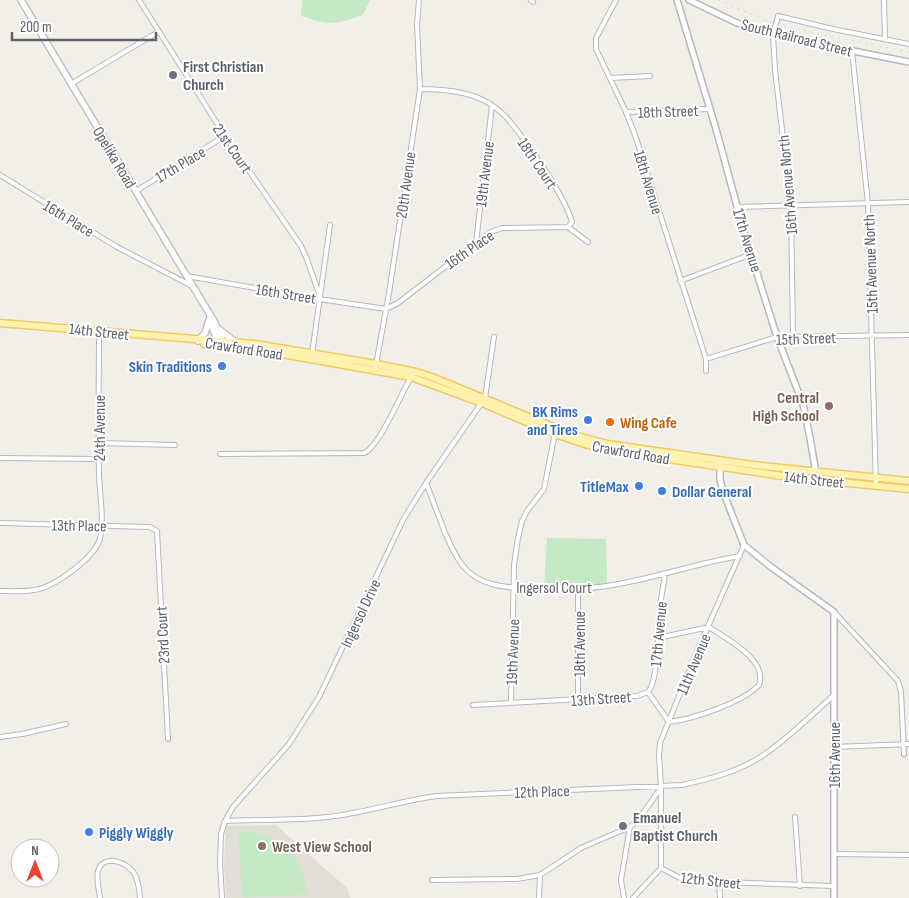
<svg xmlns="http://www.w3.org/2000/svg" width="909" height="898" font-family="'Sofia Sans Condensed',sans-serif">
<rect width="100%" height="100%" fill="#f1efe8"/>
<path fill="#e1ded6" d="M276,825L348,889L350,898H226L224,865L226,826Z"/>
<path fill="#c5e8c5" d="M302,0H370L363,15C336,24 329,27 301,15Z
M547,538L606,539L607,583L577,587L544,588Z
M238,832C279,831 304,853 307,894L244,898L242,895Z"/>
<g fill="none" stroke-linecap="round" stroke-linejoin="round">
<g stroke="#b5b8bc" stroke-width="6">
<path id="minor" d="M139,0L225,136L301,246L306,257L321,299
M531,0L533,2
M616,0L596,38V49L626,112L636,138L706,359V371
M884,0L885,39
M852,51L868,204L876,486
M610,78L650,76
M71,84L158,32
M420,89C440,89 463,91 481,99C490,103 499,110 506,117C525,139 564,194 572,222L568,227
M626,112L710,109
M0,175L117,247L192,286
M136,191L225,136
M737,207L909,202
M476,243L492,106
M187,276L306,297L386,309L398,303L476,243L491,232L502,228L568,227L588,242
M680,281L752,254
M793,337L791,206L775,70L773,35L778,16L833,29L909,44
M312,354L330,225
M706,359L777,337L909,335
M375,370L389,293L420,89L417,24L419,0
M99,443L175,445
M220,454L364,453C379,447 401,394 411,377
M0,458L99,459
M426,483C436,507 447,545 463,566C479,586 506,588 530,588C558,589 585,590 613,585C656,578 697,563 740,556
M0,523L150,527L157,531L168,739
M578,589V699
M0,591C11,591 23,592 34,590C53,588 89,561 98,544C106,527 99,492 99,472C98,426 99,378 99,331
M834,612L898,681L901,692L904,754
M658,638L709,627C726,639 768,659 759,685C742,703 693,719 669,722
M648,692C658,681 658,634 659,617C660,603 663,588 665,574
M648,692L669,722
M511,703L514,565L518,538L522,521L527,511L544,489L555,433
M473,705L637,696L648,692
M0,737L22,734L66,724
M834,747L909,744
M795,817L800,886
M225,821C259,819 294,821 328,817C364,813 400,801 436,796L682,785C709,779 738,772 762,756C788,739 810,716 833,696
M835,854L909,855
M661,868V787L659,755L660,743L698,649L744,545
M661,868L684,880L696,881L834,886
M432,880L517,879L540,875L581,848L630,827
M719,882L720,898
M100,898C99,890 96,879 98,871C103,853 129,862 135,875C139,882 139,890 140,898
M222,898L220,863L221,834L225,821L233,807L289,744L319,697L403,520L426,483L485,398L494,337
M539,898L540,875
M624,898L621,880L630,827L639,819L660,789
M633,898L661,868"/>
</g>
<g stroke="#b5b8bc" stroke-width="8">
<path id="tertiary" d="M677,0L716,129L744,232L777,337L803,404L810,438L815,467L813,474
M689,0L737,23L773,35L909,62
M720,463V480L724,494L744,545L771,567L834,612V898"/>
</g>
<g stroke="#b6babf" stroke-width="8">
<path id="secondary" d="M21,0L215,323L221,337V344
M210,317L211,325L219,344
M219,329L235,342
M198,341L205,333L209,320"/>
</g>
<g stroke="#f2c960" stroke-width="9">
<path id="primary" d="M0,323L255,344L376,364L416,372L432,377L570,434L607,444L753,465L909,481
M204,344L277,353L411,377L482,403L555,434L588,445L642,455L789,477L909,489"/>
</g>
<use href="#minor" stroke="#fff" stroke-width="4"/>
<use href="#tertiary" stroke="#fff" stroke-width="5"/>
<use href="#secondary" stroke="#fff" stroke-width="5.5"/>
<use href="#primary" stroke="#fff2af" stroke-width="6"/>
<path stroke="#b6b7b8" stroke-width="1" stroke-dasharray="1 6" stroke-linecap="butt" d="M719,0L772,23L796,29L909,52"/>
</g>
<g fill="#6b7280" stroke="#fff" stroke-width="2">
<circle cx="173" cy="75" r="5"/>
<circle cx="623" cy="826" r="5"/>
</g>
<g fill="#3f7fe0" stroke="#fff" stroke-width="2">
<circle cx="222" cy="366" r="5"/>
<circle cx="588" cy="420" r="5"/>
<circle cx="639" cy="486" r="5"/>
<circle cx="662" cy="491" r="5"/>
<circle cx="89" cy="832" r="5"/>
</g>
<g fill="#8d6e63" stroke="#fff" stroke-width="2">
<circle cx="829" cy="406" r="5"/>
<circle cx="262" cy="846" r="5"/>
</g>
<circle fill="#e8710a" stroke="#fff" stroke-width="2" cx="610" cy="422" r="5"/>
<g text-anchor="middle" stroke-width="4" stroke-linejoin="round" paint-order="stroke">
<g font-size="16" fill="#5f6368" stroke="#fff">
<text transform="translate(797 37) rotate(14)" y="6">South Railroad Street</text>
<text transform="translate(668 111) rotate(-2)" y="6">18th Street</text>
<text transform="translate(233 148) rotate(55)" y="6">21st Court</text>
<text transform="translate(115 157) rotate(59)" y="6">Opelika Road</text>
<text transform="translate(538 163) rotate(56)" y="6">18th Court</text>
<text transform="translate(180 164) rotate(-31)" y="6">17th Place</text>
<text transform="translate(484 174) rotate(-83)" y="6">19th Avenue</text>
<text transform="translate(649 182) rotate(73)" y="6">18th Avenue</text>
<text transform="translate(405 185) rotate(-82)" y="6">20th Avenue</text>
<text transform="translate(787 185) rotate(-95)" y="6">16th Avenue North</text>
<text transform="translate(69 218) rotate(31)" y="6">16th Place</text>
<text transform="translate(748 240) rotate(73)" y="6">17th Avenue</text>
<text transform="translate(469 249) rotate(-35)" y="6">16th Place</text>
<text transform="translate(870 264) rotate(-92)" y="6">15th Avenue North</text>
<text transform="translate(286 293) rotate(9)" y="6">16th Street</text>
<text transform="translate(99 331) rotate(6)" y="6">14th Street</text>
<text transform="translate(806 338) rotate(-2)" y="6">15th Street</text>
<text transform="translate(244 348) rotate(9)" y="6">Crawford Road</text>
<text transform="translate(99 428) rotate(-90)" y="6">24th Avenue</text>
<text transform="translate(631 452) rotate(10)" y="6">Crawford Road</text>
<text transform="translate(814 479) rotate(6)" y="6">14th Street</text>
<text transform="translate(79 525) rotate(1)" y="6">13th Place</text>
<text x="554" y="593">Ingersol Court</text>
<text transform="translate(360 613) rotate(-65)" y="6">Ingersol Drive</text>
<text transform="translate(658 634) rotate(-85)" y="6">17th Avenue</text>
<text transform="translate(162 635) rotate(-93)" y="6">23rd Court</text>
<text transform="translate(579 644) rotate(-90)" y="6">18th Avenue</text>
<text transform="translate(512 652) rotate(-88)" y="6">19th Avenue</text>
<text transform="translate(693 664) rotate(-67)" y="6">11th Avenue</text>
<text transform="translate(601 698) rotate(-4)" y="6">13th Street</text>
<text transform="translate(834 755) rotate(-90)" y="6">16th Avenue</text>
<text transform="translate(542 791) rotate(-2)" y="6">12th Place</text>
<text transform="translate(711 880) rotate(6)" y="6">12th Street</text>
</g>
<g font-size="16" font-weight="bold" fill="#5b616d" stroke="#fff" text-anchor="start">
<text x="183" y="72">First Christian<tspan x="183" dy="18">Church</tspan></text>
<text x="633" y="823">Emanuel<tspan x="633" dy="18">Baptist Church</tspan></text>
</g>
<g font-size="16" font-weight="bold" fill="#366cbe" stroke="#fff" text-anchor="end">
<text x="212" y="372">Skin Traditions</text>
<text x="578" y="417">BK Rims<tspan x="578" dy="18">and Tires</tspan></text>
<text x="629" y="492">TitleMax</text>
<text x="672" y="497" text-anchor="start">Dollar General</text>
<text x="99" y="838" text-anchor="start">Piggly Wiggly</text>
</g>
<g font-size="16" font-weight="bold" fill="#785e54" stroke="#fff" text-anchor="end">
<text x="819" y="403">Central<tspan x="819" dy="18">High School</tspan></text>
<text x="272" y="852" text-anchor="start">West View School</text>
</g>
<g font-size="16" font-weight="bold" fill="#c56008" stroke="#fff" text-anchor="start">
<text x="620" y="428">Wing Cafe</text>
</g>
</g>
<g transform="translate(35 863)"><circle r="24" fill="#ffffff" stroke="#bfc1c3"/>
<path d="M0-4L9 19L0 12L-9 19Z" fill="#ea4335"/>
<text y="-8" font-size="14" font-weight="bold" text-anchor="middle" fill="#5f6368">N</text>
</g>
<path d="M12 32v8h144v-8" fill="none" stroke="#5f6368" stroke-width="2.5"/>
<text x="20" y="32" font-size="15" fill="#5f6368" stroke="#ffffff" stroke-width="4" paint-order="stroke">200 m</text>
</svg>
